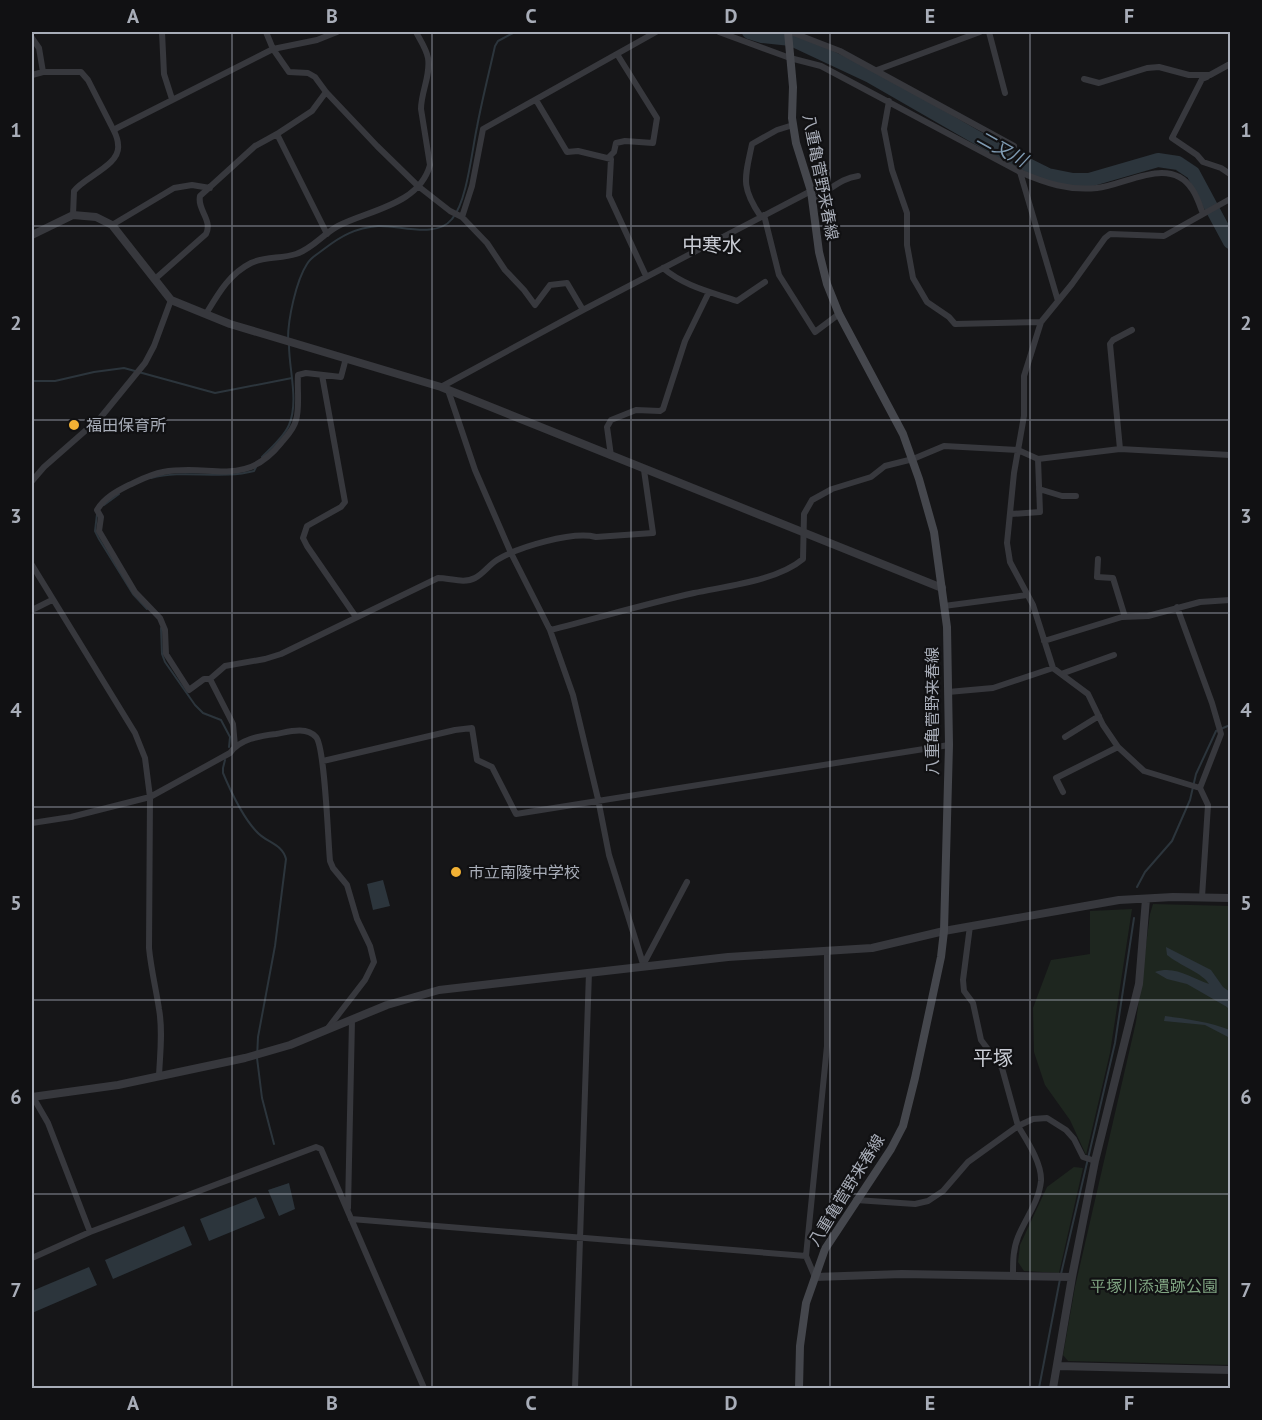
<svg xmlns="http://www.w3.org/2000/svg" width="1262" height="1420" font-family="'PT Sans','Noto Sans JP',sans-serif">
<rect width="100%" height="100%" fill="#161618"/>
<path fill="#1e261f" d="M1153,904L1230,906V1365L1068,1361L1063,1355L1075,1287L1136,1022L1150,914Z
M1132,909L1110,1053L1086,1155L1070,1120L1045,1085L1034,1052L1033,1008L1051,960L1090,954V911Z
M1074,1167L1083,1168L1059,1273L1024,1271L1018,1262L1020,1245L1047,1187Z"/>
<path fill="#2c353c" d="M383,880L390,906L373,910L367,884Z
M1166,947L1211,970L1223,987L1230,992V1011L1227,1007L1187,984L1167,979L1155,972C1175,965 1191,978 1209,984C1204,974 1179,965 1167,955Z
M1165,1016C1188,1019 1209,1022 1230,1030V1038L1205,1025L1164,1021Z
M289,1183L295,1209L279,1216L268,1190Z
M256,1197L265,1218L209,1241L200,1219Z
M184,1226L192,1245L113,1279L105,1260Z
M89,1267L97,1285L32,1313V1291Z"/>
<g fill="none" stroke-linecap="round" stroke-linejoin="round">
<path stroke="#2c353c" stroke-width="2" d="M288,339C288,319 296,281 307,264C311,257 318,254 324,249C341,236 355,228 378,226C400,225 436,239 452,219C467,202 472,150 477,127C482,100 489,73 495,46L498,41L515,32
M32,381H55L94,372L124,368L215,393L292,378
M262,457C271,448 284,437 289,425C299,401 289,370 289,345
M151,478C185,469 220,480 254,471L256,467
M104,505L119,494
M97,514L95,531L99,539L133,594L147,609
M161,628L162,654L165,662L195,705L203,713L221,720L230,737L229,747
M225,760L223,768V773C231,792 242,816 256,831C266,843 282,843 286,859L275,946L258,1037L257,1058L262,1098L274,1144
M1137,887L1145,872L1172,841L1190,800L1196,774L1216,731L1230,725
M1061,1274L1115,1043L1134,918
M1039,1388L1060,1279"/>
<path stroke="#2c353c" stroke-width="14" d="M749,32L762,36L791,39L870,76L1002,152L1048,175L1073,180H1089L1158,160L1178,163L1193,173L1230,242"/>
<path stroke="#37383d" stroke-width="6" d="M162,32L164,74L172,99
M266,32L273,49L289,72L308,73L315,77L326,92L377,146L418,186L450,211L462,217L487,243L505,270L524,290L535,305L550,285L567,283L583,310
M719,32L790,58L821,66L1020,172L1058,301
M791,32L840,51L1014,146
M989,32L1005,93
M32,38L39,48L43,72
M877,70L980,32
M32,75L43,72H81L88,80L114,131
M1207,77L1202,79L1172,138L1197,155L1203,162L1221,168L1230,174
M1084,79L1099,83L1147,68L1159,67L1189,75H1210L1230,64
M536,100L567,152L578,151L611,159L609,196L646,276
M889,101L884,129L892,170L907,213V245L913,278L927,302L949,317L955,324L1041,322
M277,134L327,234
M609,157L614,152L616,143L625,141L653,143L657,118L617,54
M1020,172C1045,183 1069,191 1097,188C1126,185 1170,155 1192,189C1197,196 1200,206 1203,214
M812,199C829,192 840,178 858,176
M73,215L74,191C84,177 121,165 118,145C118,141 116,135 114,131L117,128L273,49L317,40L337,32
M764,215L779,275L815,332L839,314
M462,217L472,186L483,129L656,32
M761,217C740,186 745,178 752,144L777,130L793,125
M112,225L174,188L192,185L210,188
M663,268C684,286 711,292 737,301L765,282
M155,279L206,234C213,220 197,210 200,196L255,146L277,134L312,111L326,92
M206,314C218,294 229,274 251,263C265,256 281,259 296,254C312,249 323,234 338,226C369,210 419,205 430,165L421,109C421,92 431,75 428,58C426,48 420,40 416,32
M322,375L345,502L341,507L307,526L303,538L307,546L356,617
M441,387L583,310L811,191
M448,390L475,470L511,553L550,630L573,695L598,799L609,855L644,967
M1120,449L1110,344L1113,340L1132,330
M611,456L607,427L611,420L636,410L660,411L663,409L685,341L709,292
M32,481L44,467L101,417L145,363L154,346L171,300
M1039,489L1062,496H1076
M1011,514L1040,512L1038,459
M1098,559L1097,577L1113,578L1125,617
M32,565L135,733L145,758L150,797L149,948C151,969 156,989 159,1009C163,1031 160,1054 159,1076
M944,606L1027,595
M1177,607L1212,703L1221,734L1200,788
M32,610L52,600
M550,630C598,618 645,604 694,593C726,586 777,581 803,559L804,514L812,500L832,489L871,477L885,466L913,459L944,446L1018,450L1038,459L1120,449L1230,455
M1044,641L1122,617L1148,616L1200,602L1230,600
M1061,674L1114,655
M210,679H204L189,690L166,654L165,630L160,618L135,592L99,531L101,517L97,510C104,498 117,491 129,485C140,480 151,474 163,472C212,463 244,489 281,443C287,436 294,429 296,420C300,407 297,389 298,375L306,373L341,377L346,358
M948,692L993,688L1053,668
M1065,737L1099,716
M235,746L233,724L210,679L225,666L265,659L281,654L438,578C450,578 464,584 475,578C483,574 489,565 497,560C518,547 572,531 596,537L653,533L644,470
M323,761L455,730L472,728L477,760L492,767L516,814L949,745
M1063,792L1056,778L1118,747
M32,823L71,817L150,797L230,753C240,739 259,736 276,734C288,732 306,726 316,737C325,747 328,841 330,861L333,868L347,885L357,919L370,946L374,962L365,980L328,1028
M1202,897L1208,805L1200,788L1144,771L1118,747L1103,725L1088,694L1053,668L1033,605L1010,562L1007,543L1014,473L1024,416V376L1041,322L1072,284L1105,238L1110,234L1164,236L1230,199
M643,965L687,882
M33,1097L48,1123L90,1232
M856,1200L915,1204L928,1201L943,1191L968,1162L1018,1126L1002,1068L981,1040L973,1003L964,991L963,980L970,926
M348,1208L352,1020
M351,1219L806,1256
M32,1258L90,1232L316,1147L321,1149L424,1388
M1013,1274C1013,1262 1013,1249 1018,1237C1025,1219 1039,1202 1041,1181C1042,1163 1027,1141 1018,1126L1033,1119L1047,1118L1066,1130L1074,1139L1083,1157L1095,1161
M815,1277L806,1256L827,1046V951
M575,1388L589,972"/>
<path stroke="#37383d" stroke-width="8" d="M32,235L73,215L96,217L112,225L171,300L230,324L441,387L942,588
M32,1097L118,1085L245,1058L290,1045L387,1005L439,990L728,957L872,948L944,931L1119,900L1173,897L1230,898
M815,1277L902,1274L1072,1277
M1057,1366L1230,1370
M1053,1388L1072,1277L1095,1161L1139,984L1146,899"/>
<path stroke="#45474d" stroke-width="8" d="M788,32L793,87L792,118L796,143L811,191L819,252L827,284L839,314L903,434L919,479L934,532L947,627L949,745L944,931L941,957L915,1078L903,1126L891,1149L825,1249L806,1303L800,1346L799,1388"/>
</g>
<path fill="none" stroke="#a8adb8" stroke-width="1.5" stroke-opacity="0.55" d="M232,32V1388M432,32V1388M631,32V1388M830,32V1388M1030,32V1388M32,226H1230M32,420H1230M32,613H1230M32,807H1230M32,1000H1230M32,1194H1230"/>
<g fill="#f2b134" stroke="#111113" stroke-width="2">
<circle cx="74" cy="425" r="6"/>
<circle cx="456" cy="872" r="6"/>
</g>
<g text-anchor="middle" stroke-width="4.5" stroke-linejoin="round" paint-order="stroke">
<g font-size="16" fill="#a8adb8" stroke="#111113">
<text transform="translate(821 177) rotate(79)" y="6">八重亀菅野来春線</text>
<text transform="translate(932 711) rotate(-90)" y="6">八重亀菅野来春線</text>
<text transform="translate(846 1190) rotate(-58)" y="6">八重亀菅野来春線</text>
</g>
<g font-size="16" fill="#a8adb8" stroke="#111113" text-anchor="start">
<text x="86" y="431">福田保育所</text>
<text x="468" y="878">市立南陵中学校</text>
</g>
<g font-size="16" fill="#7fa381" stroke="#111113">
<text x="1154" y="1292">平塚川添遺跡公園</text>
</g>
<g font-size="18" font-style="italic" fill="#7f9bb3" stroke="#111113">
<text transform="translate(1002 149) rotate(29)" y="6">二又川</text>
</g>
<g font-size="20" fill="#c9ccd4" stroke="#111113">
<text x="712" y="252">中寒水</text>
<text x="993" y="1065">平塚</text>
</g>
</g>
<rect width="1262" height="1420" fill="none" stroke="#111113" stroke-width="66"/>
<rect x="33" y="33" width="1196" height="1354" fill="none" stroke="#a8adb8" stroke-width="2"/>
<g font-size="20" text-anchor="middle" font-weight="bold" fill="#a8adb8">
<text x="133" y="23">A</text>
<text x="332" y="23">B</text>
<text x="531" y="23">C</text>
<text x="731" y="23">D</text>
<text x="930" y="23">E</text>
<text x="1129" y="23">F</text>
<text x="16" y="137">1</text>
<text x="1246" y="137">1</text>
<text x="16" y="330">2</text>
<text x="1246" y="330">2</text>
<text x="16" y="523">3</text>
<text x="1246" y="523">3</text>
<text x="16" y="717">4</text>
<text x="1246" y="717">4</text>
<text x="16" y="910">5</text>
<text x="1246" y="910">5</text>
<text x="16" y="1104">6</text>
<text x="1246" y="1104">6</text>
<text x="16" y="1297">7</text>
<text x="1246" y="1297">7</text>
<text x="133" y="1410">A</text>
<text x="332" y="1410">B</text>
<text x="531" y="1410">C</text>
<text x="731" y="1410">D</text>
<text x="930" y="1410">E</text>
<text x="1129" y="1410">F</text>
</g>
</svg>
